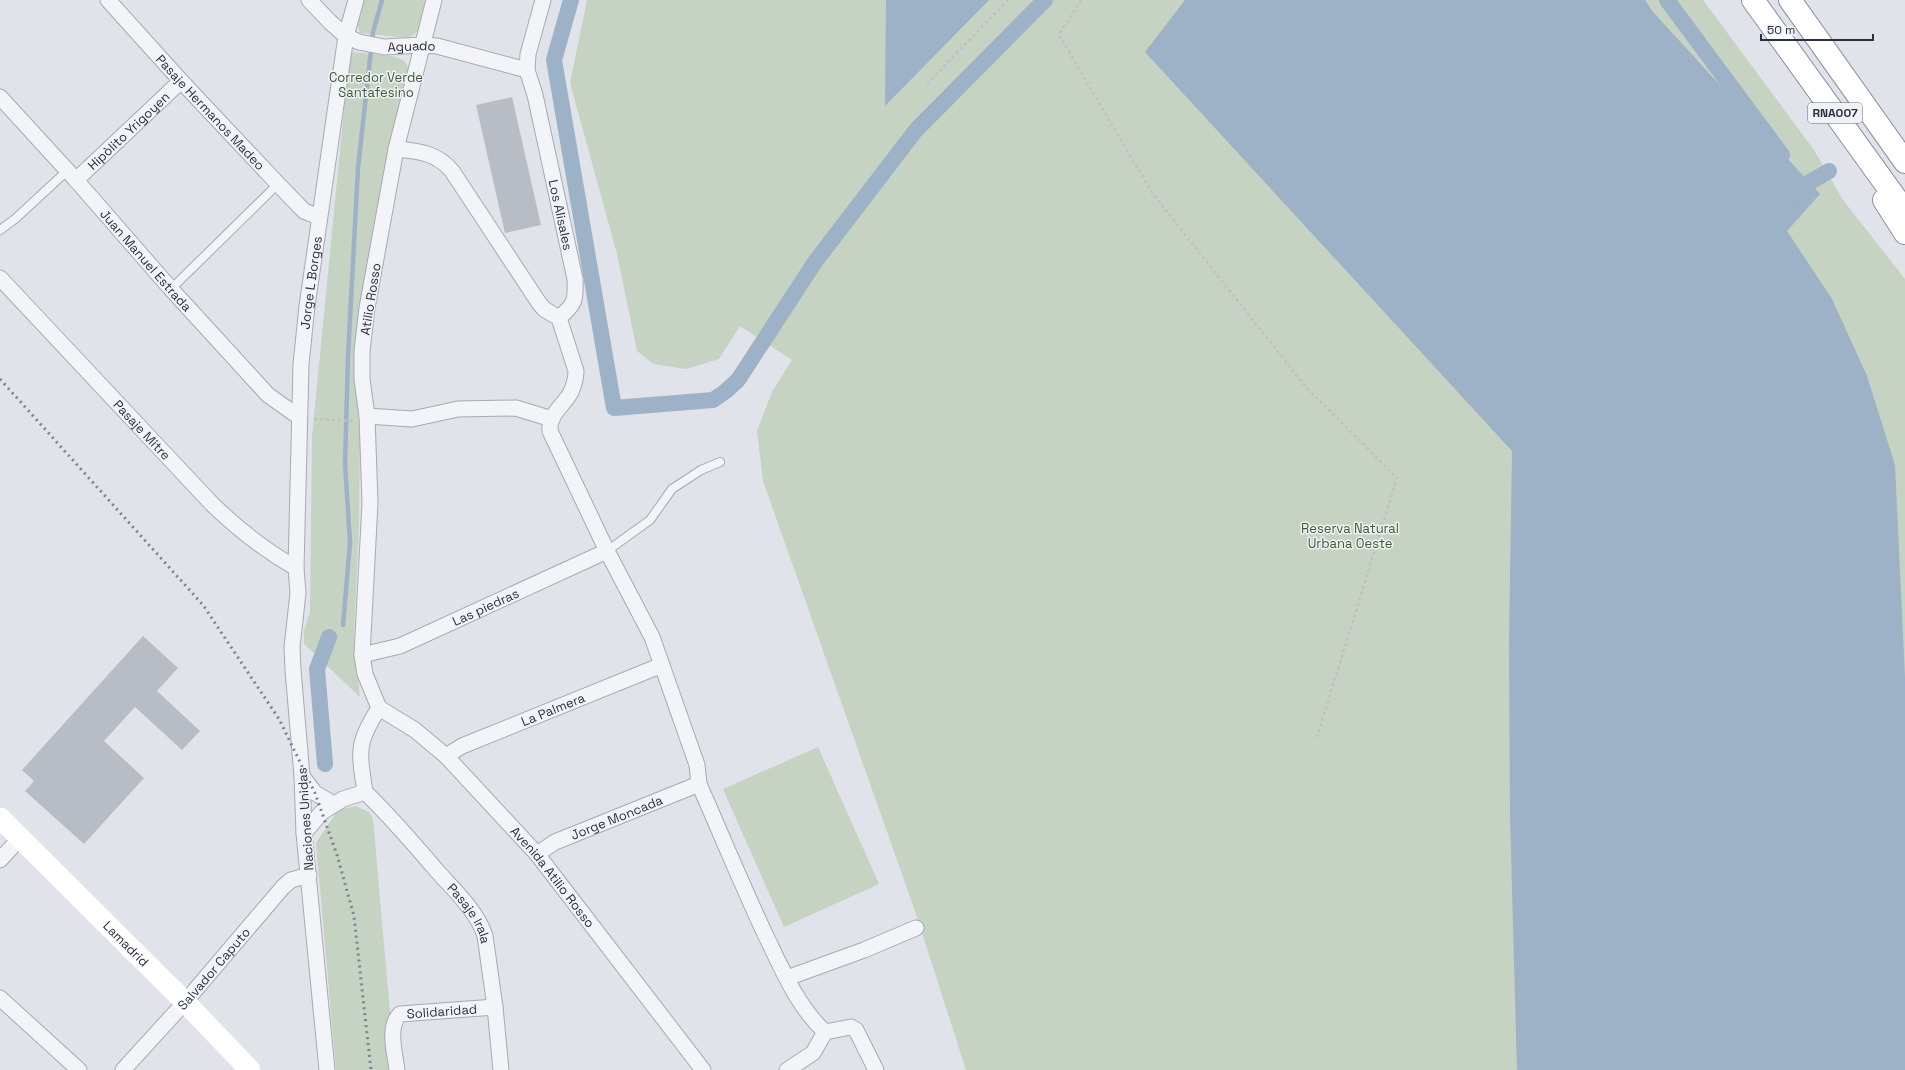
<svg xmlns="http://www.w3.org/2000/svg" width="1905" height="1070" font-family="'Space Grotesk',sans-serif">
<rect width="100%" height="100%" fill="#e0e3e9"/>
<path fill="#c6d2c2" d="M362,0H428L420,28L414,35L407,38L360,33L357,22Z
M587,0H1703L1814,150L1843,200L1905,279V1070H966L915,911L763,481L757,431L772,392L792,360L740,326L719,359L686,369L653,364L637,351L617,254L570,83Z
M353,52L391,56L404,60L409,69L356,373L360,436L359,527L354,632L360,697L304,644V631L310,612L312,437L349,58Z
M818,747L879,884L784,927L723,789Z
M356,806L369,812L373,819L395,1070H336L316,843L338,810Z"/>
<path fill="#9db1c7" d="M886,0H989L885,106Z
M1185,0H1645L1653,12L1820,194L1787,231L1832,299L1867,376L1895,465L1905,678V1070H1517L1510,815L1509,643L1512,451L1145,52Z"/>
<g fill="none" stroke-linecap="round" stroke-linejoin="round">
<path stroke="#9db1c7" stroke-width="4.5" d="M343,625L350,543L345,463L348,356L358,168L373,32L382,0"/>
<path stroke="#9db1c7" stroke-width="16" d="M571,0L554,60L614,408L713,400L726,391L738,380L815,262L916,130L1045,0
M1667,0L1782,155
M1794,196L1805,185L1829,171
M325,764L317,669L329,637"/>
</g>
<path fill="#b8bdc5" d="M512,97L541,225L505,233L476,105Z
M143,636L178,668L157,691L200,731L182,750L135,707L104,741L144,778L84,844L25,791L34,781L22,770Z"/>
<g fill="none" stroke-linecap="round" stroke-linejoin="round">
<g stroke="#a5aab3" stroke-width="10">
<path id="lane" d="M0,230L15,219L68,170
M171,289L278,184
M607,551L650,520L672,489L701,470L720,462"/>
</g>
<g stroke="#a5aab3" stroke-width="17">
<g id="street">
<path id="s1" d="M108,0L181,81L278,184L304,211L319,217"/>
<path id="s2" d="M309,0L330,22L346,36L359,42L384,47L422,45L437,46L527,70"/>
<path d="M434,0L396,149L367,308L362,351V379L367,416L412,419L458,409L516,408L552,419"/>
<path id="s3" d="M543,0L528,54L527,70L535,95L575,279C576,301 575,304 559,318L576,371C576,379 574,385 571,392C564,405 548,415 550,431L607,551L652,637L697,765L699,784C721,834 742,885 765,934C782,969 797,1006 825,1032"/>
<path id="s4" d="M0,97L76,180L171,289L268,395L299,417"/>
<path d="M396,149C419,151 437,153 452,171L539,303L544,309L559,318"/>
<path id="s5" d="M76,180L181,81"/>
<path id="s6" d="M0,278L212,504C238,529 264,550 296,568"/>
<path d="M367,416L370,503L362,655L365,674L379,708"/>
<path id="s7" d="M362,655L400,646L607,551"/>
<path id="s8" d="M379,708L415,730L446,756L537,854L703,1070"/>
<path id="s9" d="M446,756L462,746L662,665"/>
<path d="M302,776L315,793L334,804"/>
<path id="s10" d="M365,792C391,817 414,844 438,872C455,891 477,911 485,936L495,1007L501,1070"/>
<path d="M365,792C359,751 356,744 379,708"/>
<path d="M304,833L322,812L343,799L365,792"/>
<path id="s11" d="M537,854L555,842L699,784"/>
<path d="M0,860L20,838"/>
<path d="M787,978L864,950L916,928"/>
<path d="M0,998L79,1070"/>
<path d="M825,1032L851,1027L856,1030L876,1070"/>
<path id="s12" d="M123,1070L185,1002L283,887L291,880L309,875"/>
<path id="s13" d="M327,1070L304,833L302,776L293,670L292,647L298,593L296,568L301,364L307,306L346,36L356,0"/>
<path id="s14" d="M397,1070C395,1053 387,1027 400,1014L495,1007"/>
<path d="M787,1070L813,1053L825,1032"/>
</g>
</g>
<g stroke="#88919f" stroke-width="24">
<path id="highway" d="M1753,0L1905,211
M1790,0L1905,162
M1884,200L1905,233"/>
</g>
<path stroke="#bec1c7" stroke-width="2.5" stroke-dasharray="3 3" stroke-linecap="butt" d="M1081,0L1059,35L1153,194L1305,386L1397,478L1317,737
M927,84L1008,0
M314,419L353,421"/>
<use href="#lane" stroke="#f3f4f7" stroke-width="8"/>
<use href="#street" stroke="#f3f4f7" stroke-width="15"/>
<path stroke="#fff" stroke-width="21" id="s15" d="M0,818L185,1002L250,1070"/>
<use href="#highway" stroke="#fff" stroke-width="22"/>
<path stroke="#7a8392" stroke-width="3" stroke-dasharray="2 4" stroke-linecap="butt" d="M0,379L203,605L279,719L315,793L337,855L354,916L371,1070"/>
</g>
<g text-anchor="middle" stroke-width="3" stroke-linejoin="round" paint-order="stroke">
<rect fill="#f0f2f6" stroke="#656b76" stroke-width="1" x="1808" y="103" width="54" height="20" rx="3"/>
<g font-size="12" font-weight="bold" fill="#29313f">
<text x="1835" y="117">RNA007</text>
</g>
<g font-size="13" fill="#29313f" stroke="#f0f2f6">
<text dy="5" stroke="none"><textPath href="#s2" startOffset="119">Aguado</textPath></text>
<text dy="5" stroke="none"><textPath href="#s1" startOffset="152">Pasaje Hermanos Madeo</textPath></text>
<text dy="5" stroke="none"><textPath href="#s5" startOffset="72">Hipòlito Yrigoyen</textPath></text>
<text dy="5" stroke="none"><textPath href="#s3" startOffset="221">Los Alisales</textPath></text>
<text dy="5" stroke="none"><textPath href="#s4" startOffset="219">Juan Manuel Estrada</textPath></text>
<text dy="5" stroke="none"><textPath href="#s13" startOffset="790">Jorge L Borges</textPath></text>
<text transform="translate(370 299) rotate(-81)" y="5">Atilio Rosso</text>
<text dy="5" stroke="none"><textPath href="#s6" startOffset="208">Pasaje Mitre</textPath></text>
<text dy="5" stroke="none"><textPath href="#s7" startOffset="133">Las piedras</textPath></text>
<text dy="5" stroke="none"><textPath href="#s9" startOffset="117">La Palmera</textPath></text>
<text dy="5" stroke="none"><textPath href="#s11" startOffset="88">Jorge Moncada</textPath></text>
<text transform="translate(305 819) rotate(-94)" y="5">Naciones Unidas</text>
<text dy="5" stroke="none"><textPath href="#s8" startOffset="244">Avenida Atilio Rosso</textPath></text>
<text dy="5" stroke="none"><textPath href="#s10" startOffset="161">Pasaje Irala</textPath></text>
<text dy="5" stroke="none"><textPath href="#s15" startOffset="178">Lamadrid</textPath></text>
<text dy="5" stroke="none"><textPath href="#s12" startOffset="136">Salvador Caputo</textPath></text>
<text dy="5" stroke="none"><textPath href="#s14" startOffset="100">Solidaridad</textPath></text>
</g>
<g font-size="13" fill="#3e5b37" stroke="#f0f2f6">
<text x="376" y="82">Corredor Verde<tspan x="376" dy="15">Santafesino</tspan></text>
<text x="1350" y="533">Reserva Natural<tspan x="1350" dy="15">Urbana Oeste</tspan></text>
</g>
</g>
<path d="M1761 34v6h112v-6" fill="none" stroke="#29313f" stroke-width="2"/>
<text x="1767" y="34" font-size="12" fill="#29313f" stroke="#f0f2f6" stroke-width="3" paint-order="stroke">50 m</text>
</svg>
